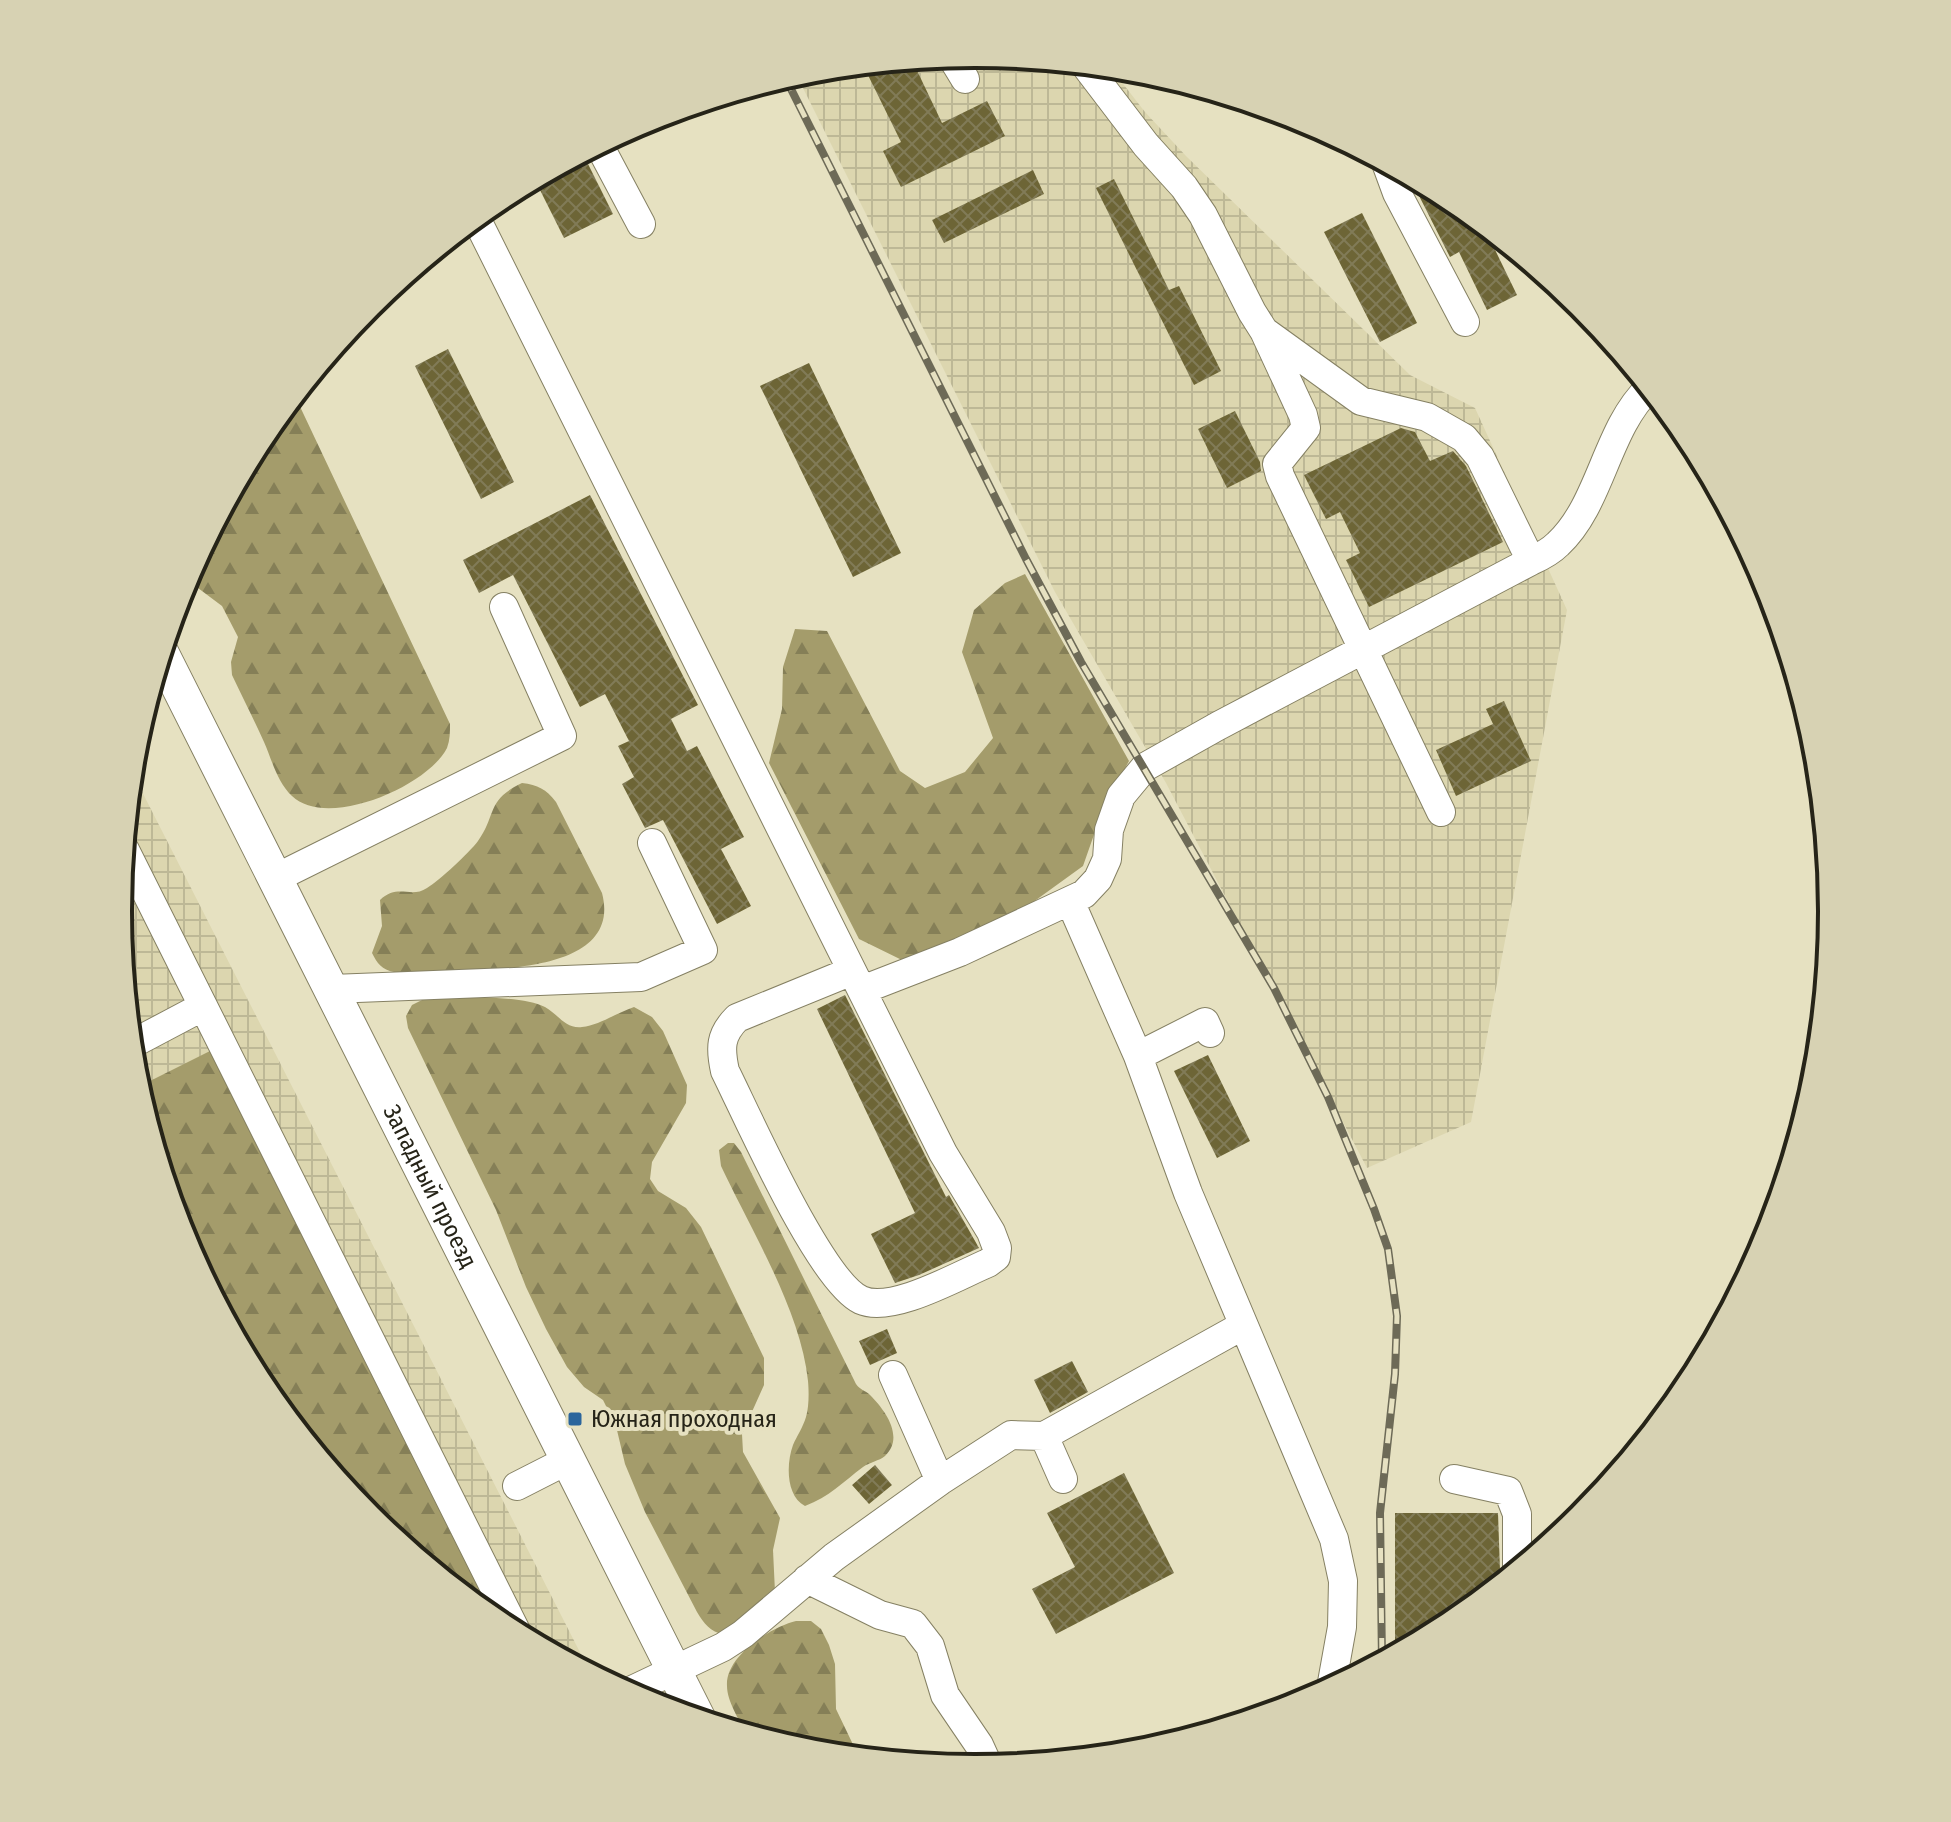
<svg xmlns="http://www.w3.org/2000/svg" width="1951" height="1822" font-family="'Fira Sans Condensed',sans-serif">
<defs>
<pattern id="industrial-grid" width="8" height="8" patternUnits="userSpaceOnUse" patternTransform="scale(2)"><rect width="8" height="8" fill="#dcd6af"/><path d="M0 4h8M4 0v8" fill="none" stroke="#bdb896"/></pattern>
<pattern id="forest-firs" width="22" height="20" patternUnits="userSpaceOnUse" patternTransform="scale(2)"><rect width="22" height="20" fill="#a49c6b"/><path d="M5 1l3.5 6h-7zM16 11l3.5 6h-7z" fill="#857f57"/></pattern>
<pattern id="building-cross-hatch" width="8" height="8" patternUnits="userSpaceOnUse" patternTransform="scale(2)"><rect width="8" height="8" fill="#6d6536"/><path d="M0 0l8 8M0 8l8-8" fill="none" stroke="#817b57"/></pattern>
</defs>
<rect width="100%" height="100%" fill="#e6e1c1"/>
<path fill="url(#industrial-grid)" d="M976,54L1110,67L1145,112L1186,156L1410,375L1475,408L1567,610L1471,1122L1367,1168L1166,783L1055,592L796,74L809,70Z
M132,772L590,1672L499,1623L369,1517L263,1387L184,1239L135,1078L119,911Z"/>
<path fill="url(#forest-firs)" d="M295,396L450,724C450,732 450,740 447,748C428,786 327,830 292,796C277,782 272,760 264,742C254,720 243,698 232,675L231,662L238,637L222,606L186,579L263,435Z
M1025,574L1129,761L1103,809L1083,866L1018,913L908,963L859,939L769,763L782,709L783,667L795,629L827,631L900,771L925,788L965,772L993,738L962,652L974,610L1005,583Z
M522,783C538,785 546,789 556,802L602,893C621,966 515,968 469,971C445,972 418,978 394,972C382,970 377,963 372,953L382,926L380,900C398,883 411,899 427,888C440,880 469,853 478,841C497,814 486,800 522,783Z
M428,997C457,997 520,995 545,1007C558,1014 565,1029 582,1027C600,1025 616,1013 634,1007L652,1017L663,1031L687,1085L686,1103L652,1162L650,1179L658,1191L686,1208L701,1227L764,1358V1385L742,1434L743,1452L780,1518L773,1550L775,1592L724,1635C710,1631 704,1624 697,1612L645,1512L625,1464L616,1426L603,1400L584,1387L567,1367L546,1329L526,1287L496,1210L408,1028L406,1016L412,1005Z
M210,1051L495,1618L369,1517L263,1387L184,1239L138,1087Z
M728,1143H734L741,1152L856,1384C860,1390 865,1390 870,1395C885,1410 905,1437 885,1456C879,1461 870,1462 863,1467C843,1482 829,1497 805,1506C786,1496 786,1464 793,1445C797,1436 803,1427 806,1417C809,1407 809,1392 808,1381C801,1311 751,1230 721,1166L719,1150Z
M796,1621H811L821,1629L829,1645L835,1664L836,1709L859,1757L808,1751L745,1732C739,1719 727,1701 727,1686C725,1656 771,1627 796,1621Z"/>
<path fill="url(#building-cross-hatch)" d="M912,60L942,123L987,101L1005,136L901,187L883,151L901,142L863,65Z
M583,154L613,214L564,238L535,180Z
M1033,170L1044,194L944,243L932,220Z
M1409,176L1452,199L1482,223L1517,295L1487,310L1459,252L1450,257Z
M1114,179L1169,290L1179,286L1221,371L1194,385L1096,188Z
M1362,213L1417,323L1380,342L1324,232Z
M448,349L514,482L481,499L415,366Z
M809,363L901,553L853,577L760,386Z
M1235,411L1260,462L1261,471L1227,488L1198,429Z
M1401,428L1415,432L1430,461L1453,451L1466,466L1503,542L1369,607L1346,560L1360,553L1340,512L1326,519L1304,475Z
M590,495L698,705L671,719L687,751L697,746L744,837L721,849L751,906L717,924L663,820L645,828L622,784L634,777L618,746L629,741L605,694L580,707L513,575L479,593L463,560Z
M1504,701L1531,761L1456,796L1436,750L1493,724L1486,709Z
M845,995L946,1197L949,1195L979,1248L919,1275L895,1283L871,1234L915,1213L817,1009Z
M1208,1055L1250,1141L1217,1158L1174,1071Z
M887,1329L897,1353L870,1365L859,1341Z
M1072,1361L1088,1392L1050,1413L1034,1380Z
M875,1465L892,1485L869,1504L852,1485Z
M1124,1473L1174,1573L1056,1634L1032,1589L1075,1567L1047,1513Z
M1395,1513H1498L1500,1570L1504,1580L1451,1624L1395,1654Z"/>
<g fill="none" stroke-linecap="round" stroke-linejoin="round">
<g stroke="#858063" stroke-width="30">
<path id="minor" d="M951,56L965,79
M1085,65L1146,145L1184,187L1203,215L1252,312L1264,331L1361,401L1427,417L1464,438L1480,457L1531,561
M599,145L641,224
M1386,163L1397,193L1465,322
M476,218L943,1153L991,1232L997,1248L996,1257L988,1263C959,1275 892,1314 861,1300C820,1281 748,1117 725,1071C720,1048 720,1035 737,1018L852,971
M1265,333L1303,415L1306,428L1277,464L1280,476L1441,812
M125,850L517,1633
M276,878L562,736L504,607
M1070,901L1138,1056L1188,1193L1334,1539L1343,1581L1342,1627L1331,1688
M332,989L641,977L703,950L652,843
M862,990L960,952L1084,894L1098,879L1107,859L1109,830L1121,796L1145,767L1218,726L1531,561C1540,557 1551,551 1558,544C1601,504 1606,429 1649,388
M132,1044L202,1007
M1138,1056L1205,1022L1210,1033
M893,1375L940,1481
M1044,1436L1063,1479
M1454,1479L1508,1491L1517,1514V1570
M517,1486L568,1460
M807,1579L880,1615L913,1624L930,1646L945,1695L979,1745L989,1767
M628,1692L723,1647L743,1634L834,1557L940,1481L1011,1435L1044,1436L1242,1326"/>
</g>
<g stroke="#858063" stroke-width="36">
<g id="major">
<path id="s1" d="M162,654L698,1718"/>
</g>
</g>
<use href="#minor" stroke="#fff" stroke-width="28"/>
<use href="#major" stroke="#fff" stroke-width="34"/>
<g stroke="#6d6a57" stroke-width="8">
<path id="rail" d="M785,77L1026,559L1081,662L1274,988L1328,1097L1374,1209L1388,1249L1397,1316L1395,1374L1380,1513L1382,1661"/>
</g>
<use href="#rail" stroke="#e6e1c1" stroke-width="5" stroke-dasharray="15" stroke-linecap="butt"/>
</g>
<rect fill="#2b659c" stroke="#e6e1c1" stroke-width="3" x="567" y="1411" width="16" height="16" rx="4"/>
<g text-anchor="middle" stroke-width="8" stroke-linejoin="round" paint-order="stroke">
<g font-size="24" fill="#262418" stroke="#e6e1c1">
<text dy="8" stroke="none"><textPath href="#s1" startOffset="596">Западный проезд</textPath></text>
</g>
<g font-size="24" fill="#262418" stroke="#e6e1c1" text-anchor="start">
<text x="591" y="1427">Южная проходная</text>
</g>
</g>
<path d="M0 0H1951V1822H0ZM132 911a843 843 0 1 1 1686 0a843 843 0 1 1-1686 0Z" fill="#d7d2b3" fill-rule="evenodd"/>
<path fill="none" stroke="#262418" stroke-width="4" d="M132 911a843 843 0 1 1 1686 0a843 843 0 1 1-1686 0Z"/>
</svg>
